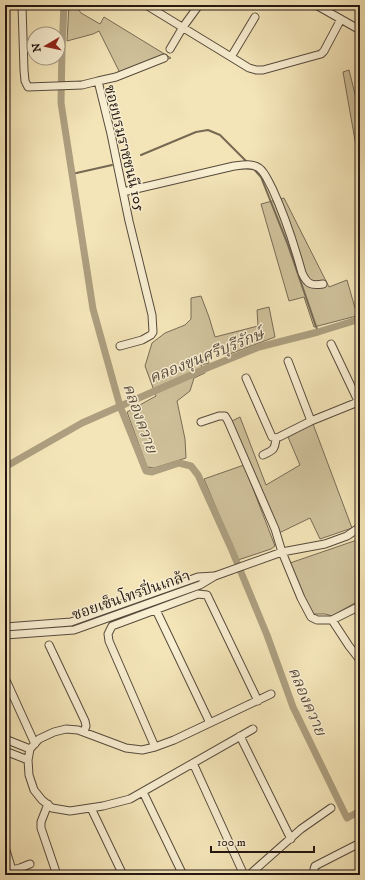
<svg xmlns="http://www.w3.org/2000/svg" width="365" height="880" font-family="'IM FELL DW Pica','Noto Serif Thai',serif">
<rect width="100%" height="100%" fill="#f4e5b8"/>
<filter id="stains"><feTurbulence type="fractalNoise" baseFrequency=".005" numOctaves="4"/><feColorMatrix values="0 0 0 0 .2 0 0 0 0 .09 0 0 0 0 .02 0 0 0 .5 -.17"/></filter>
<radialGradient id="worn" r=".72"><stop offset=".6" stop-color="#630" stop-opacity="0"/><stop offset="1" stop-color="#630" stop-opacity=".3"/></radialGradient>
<path fill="#d0c29c" stroke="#796c57" d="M69,5H75L81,13L100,24L104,17L171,58L122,77L99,31L93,34L67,41Z
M349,70L360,114V169L343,72Z
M284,198L329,287L347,280L355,308L360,307V315L314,327L304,297L289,301L261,204Z
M201,296L209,317L215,337L258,326L257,310L269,307L275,337L227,355L223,347L206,352L209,363L201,365L205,373L194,378L190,391L177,401L185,439L186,458L154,468L147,467L127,412L156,396L145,366L152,343L165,333L185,325L191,319V298Z
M240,417L266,485L300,465L288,437L313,424L352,528L320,539L310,518L279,533L232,421Z
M244,465L275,546L271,549L238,560L204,479Z
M357,540L360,546V600L332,616L325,614H313L302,594L290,563Z"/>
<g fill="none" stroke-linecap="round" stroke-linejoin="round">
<path stroke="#756954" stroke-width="2" d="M141,155L196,132L208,130L220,135L247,162
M253,168L261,177L288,245L318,332
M72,174L112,165"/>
<path stroke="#ad9f80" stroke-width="7" d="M64,5L62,49L61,103L93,309L120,406L146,471L152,472L179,463L191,466L198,475L231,548L267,635L293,707L347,818L360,811
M5,467L82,423L207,368L259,347L318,332L360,319"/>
<g stroke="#564a3c" stroke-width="9">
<path id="minor" d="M22,5L24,70L25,81L28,87L82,85L98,81L111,134L129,221L152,315L153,332L151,335L142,340L120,346
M146,5L249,68L256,70H263L321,54L324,51L341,19
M316,5L360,30
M170,49L183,27L199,5
M231,57L255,17
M98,81L116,77L164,58
M123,192L234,166C242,165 252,163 259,168C265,172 268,181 272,188C285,216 294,244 302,273C307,284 311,286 323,284
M331,344L360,405
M288,361L311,421
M246,378L272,437L276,438L279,437L311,421L358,402
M201,422L219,416H225L228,421L275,529L282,552L301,598L311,617L317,620H332L360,606
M263,455C274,450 275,449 276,438
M156,610L210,723
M332,620L349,646L360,660
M5,627L71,622L198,577L214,576
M5,635L74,630L200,585L215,576L282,552L325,544L347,536L360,527
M49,645L85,721L86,726L84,732
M5,678L35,744
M253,729L130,799L103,806L70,811L52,808L42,800L34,790L29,775L28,760L30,749L39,739L54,732L66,729L78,730L126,748L142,750L155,747L174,740L271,694
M240,736L291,839
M5,739L30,749
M155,747L109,641L108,634L112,626L198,594L207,595L258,701
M5,751L28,760
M193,763L244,875
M143,792L183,875
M48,804L41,822V828L57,875
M91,808L123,875
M5,847L12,870L20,868L30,864
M249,875L301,829L331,808
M315,875L314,869L315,866L360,843"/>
</g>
<use href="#minor" stroke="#f8eed1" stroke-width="7"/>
</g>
<g text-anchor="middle" stroke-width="3" stroke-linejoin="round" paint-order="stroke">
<g font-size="15" fill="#221712" stroke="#f8eed1">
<text transform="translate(125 148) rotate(76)" y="5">ซอยบรมราชชนนี 105</text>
<text transform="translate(131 595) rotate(-19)" y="5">ซอยเซ็นโทรปิ่นเกล้า</text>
</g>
<g font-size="16" font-style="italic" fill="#5a4d3e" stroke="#f8eed1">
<text transform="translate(206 355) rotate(-22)" y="6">คลองขุนศรีบุรีรักษ์</text>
<text transform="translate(141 418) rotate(70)" y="6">คลองควาย</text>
<text transform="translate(308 701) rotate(67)" y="6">คลองควาย</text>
</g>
</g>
<rect width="365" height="880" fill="none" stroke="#f4e5b8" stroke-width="20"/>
<rect x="6" y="6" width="353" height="868" fill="none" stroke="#221712" stroke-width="2"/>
<rect x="10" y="10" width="345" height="860" fill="none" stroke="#221712"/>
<g transform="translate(46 46) rotate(261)"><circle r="19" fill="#f8eed1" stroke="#a29885"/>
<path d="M0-3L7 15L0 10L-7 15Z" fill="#8f2418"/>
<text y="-6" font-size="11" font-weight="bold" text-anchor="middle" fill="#221712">N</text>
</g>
<path d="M211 846v6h103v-6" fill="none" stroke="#221712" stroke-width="2"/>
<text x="217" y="846" font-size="12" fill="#221712" stroke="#f8eed1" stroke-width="3" paint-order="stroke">100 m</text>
<rect width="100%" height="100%" filter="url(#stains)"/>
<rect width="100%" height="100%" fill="url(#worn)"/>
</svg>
